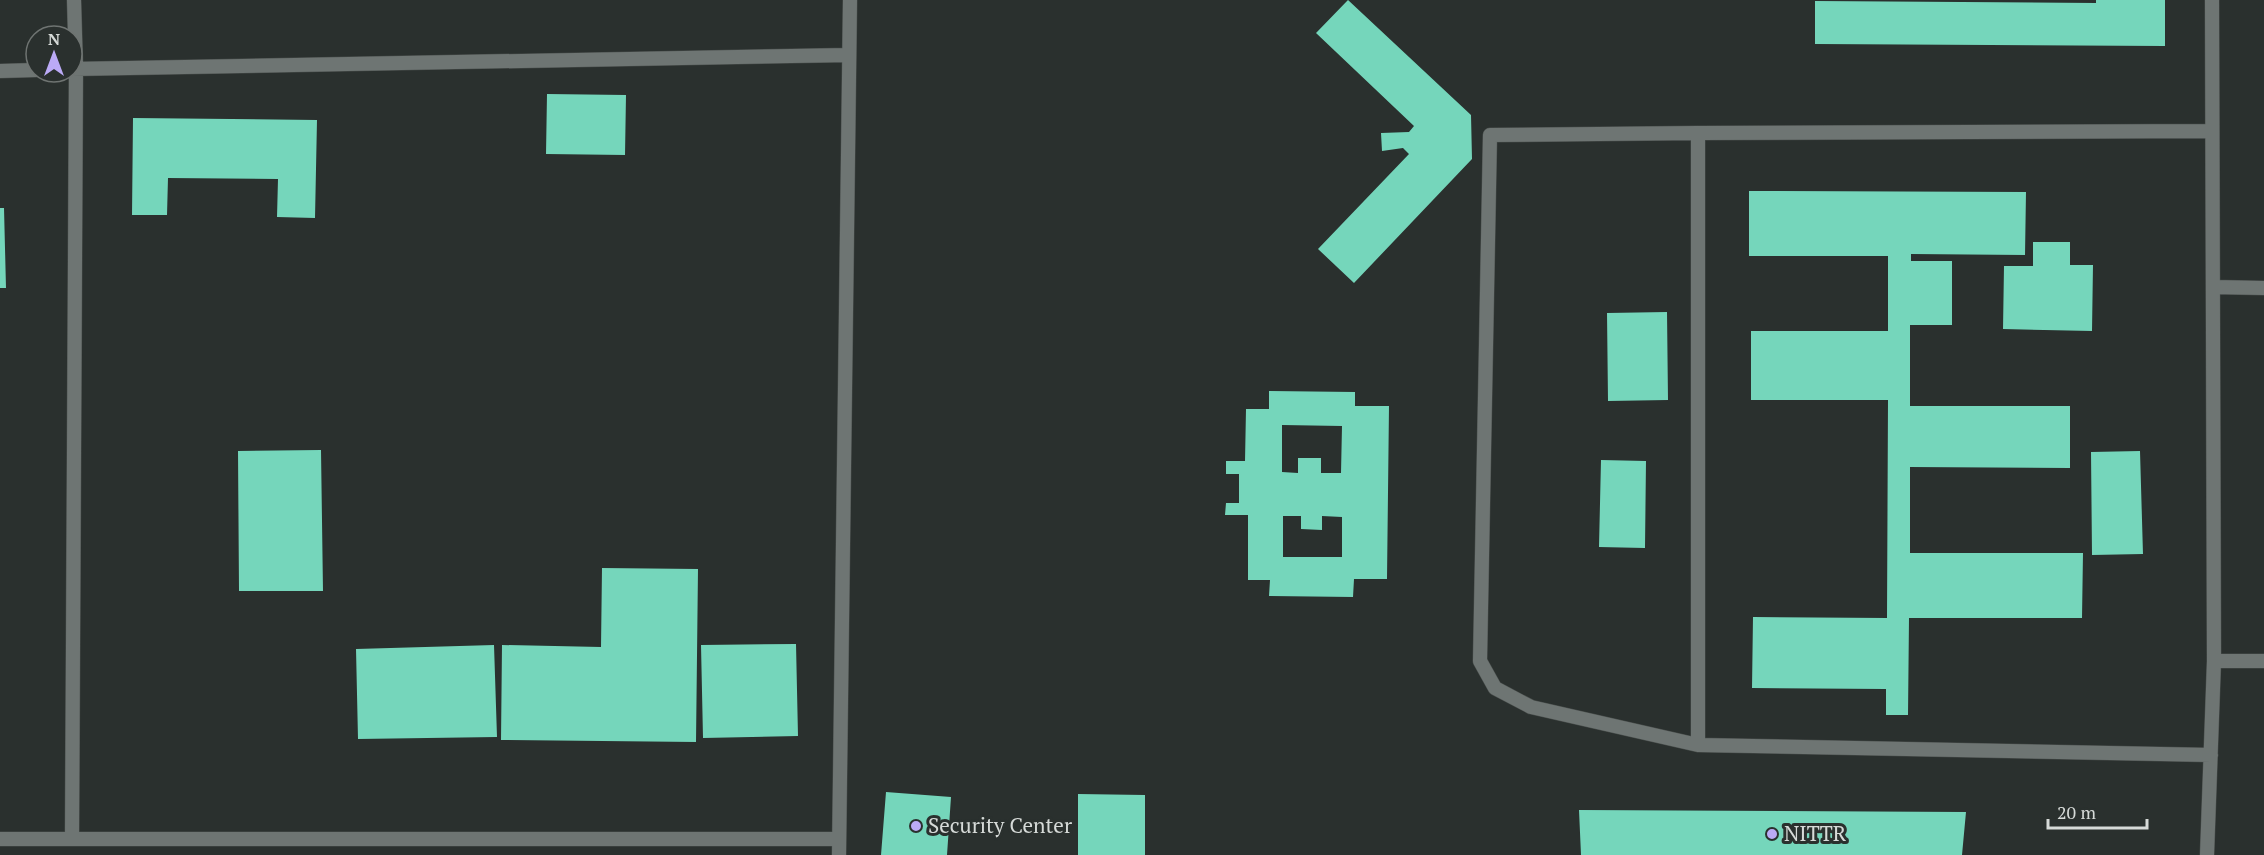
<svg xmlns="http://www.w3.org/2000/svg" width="2264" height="855" font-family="'PT Serif',serif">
<rect width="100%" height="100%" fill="#2a302e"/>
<path fill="#75d6bb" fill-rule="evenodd" d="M1348,0L1471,115L1472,159L1354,283L1318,249L1409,154L1403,148L1382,151L1381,133L1409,132L1414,126L1316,33Z
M2096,0H2165V46L1815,44V1L2096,3Z
M547,94L626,95L625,155L546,154Z
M133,118L317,120L315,218L277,217L278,179L168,178L167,215H132Z
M1749,191L2026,192L2025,255L1911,254V261H1952V325H1910V406H2070V468L1910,467V553H2083L2082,618H1909L1908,715H1886V689L1752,688L1753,617L1887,618L1888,400H1751V331H1888V256H1749Z
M0,208H4L6,288H0Z
M2033,242H2070V265H2093L2092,331L2003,329L2004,266H2033Z
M1667,312L1668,400L1608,401L1607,313Z
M1269,391L1355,392V406H1389L1387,579H1354L1353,597L1269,596L1270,580H1248V515H1225L1226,503H1239V474H1226V461H1245L1246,409H1269ZM1282,425L1342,426L1341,473H1321V458H1298V473L1282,472ZM1283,516H1301V529L1322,530V516L1342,517V557H1283Z
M321,450L323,591H239L238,451Z
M2140,451L2143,554L2092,555L2091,452Z
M1601,460L1646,461L1645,548L1599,547Z
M602,568L698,569L696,742L501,740L502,645L601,647Z
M796,644L798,736L703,738L701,645Z
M494,645L497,737L358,739L356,649Z
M886,792L951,797L947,855H881Z
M1078,794L1145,795V855H1078Z
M1579,810L1966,812L1962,855H1581Z"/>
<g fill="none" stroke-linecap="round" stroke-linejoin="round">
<g stroke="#494e4c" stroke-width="15">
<path id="service" d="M72,69L849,55
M0,71L36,70
M1698,133L1490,135L1480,661L1495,688L1531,707L1698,745
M2213,287L2264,288
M2214,661H2264
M2211,755L1698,745V133L2212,131
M0,839H839
M72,839L76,68L74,0
M839,855L850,0
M2207,855L2214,661L2212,0"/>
</g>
<use href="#service" stroke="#6e7573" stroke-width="14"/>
</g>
<g fill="#bbaaf6" stroke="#2a302e" stroke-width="2">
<circle cx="916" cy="826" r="6"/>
<circle cx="1772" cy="834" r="6"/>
</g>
<g text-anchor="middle" stroke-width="6" stroke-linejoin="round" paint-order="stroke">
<g font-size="21" fill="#d6dad8" stroke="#2a302e" text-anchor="start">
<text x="928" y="833">Security Center</text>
<text x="1784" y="841">NITTR</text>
</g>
</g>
<g transform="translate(54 54)"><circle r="28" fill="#2a302e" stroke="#6f7472" stroke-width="1.5"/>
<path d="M0-4.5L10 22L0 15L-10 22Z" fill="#bbaaf6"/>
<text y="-9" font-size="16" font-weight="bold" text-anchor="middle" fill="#d6dad8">N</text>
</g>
<path d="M2048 819v9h99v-9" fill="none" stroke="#d6dad8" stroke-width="3"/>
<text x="2057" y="819" font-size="18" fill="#d6dad8" stroke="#2a302e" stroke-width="4.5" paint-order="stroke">20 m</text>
</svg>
